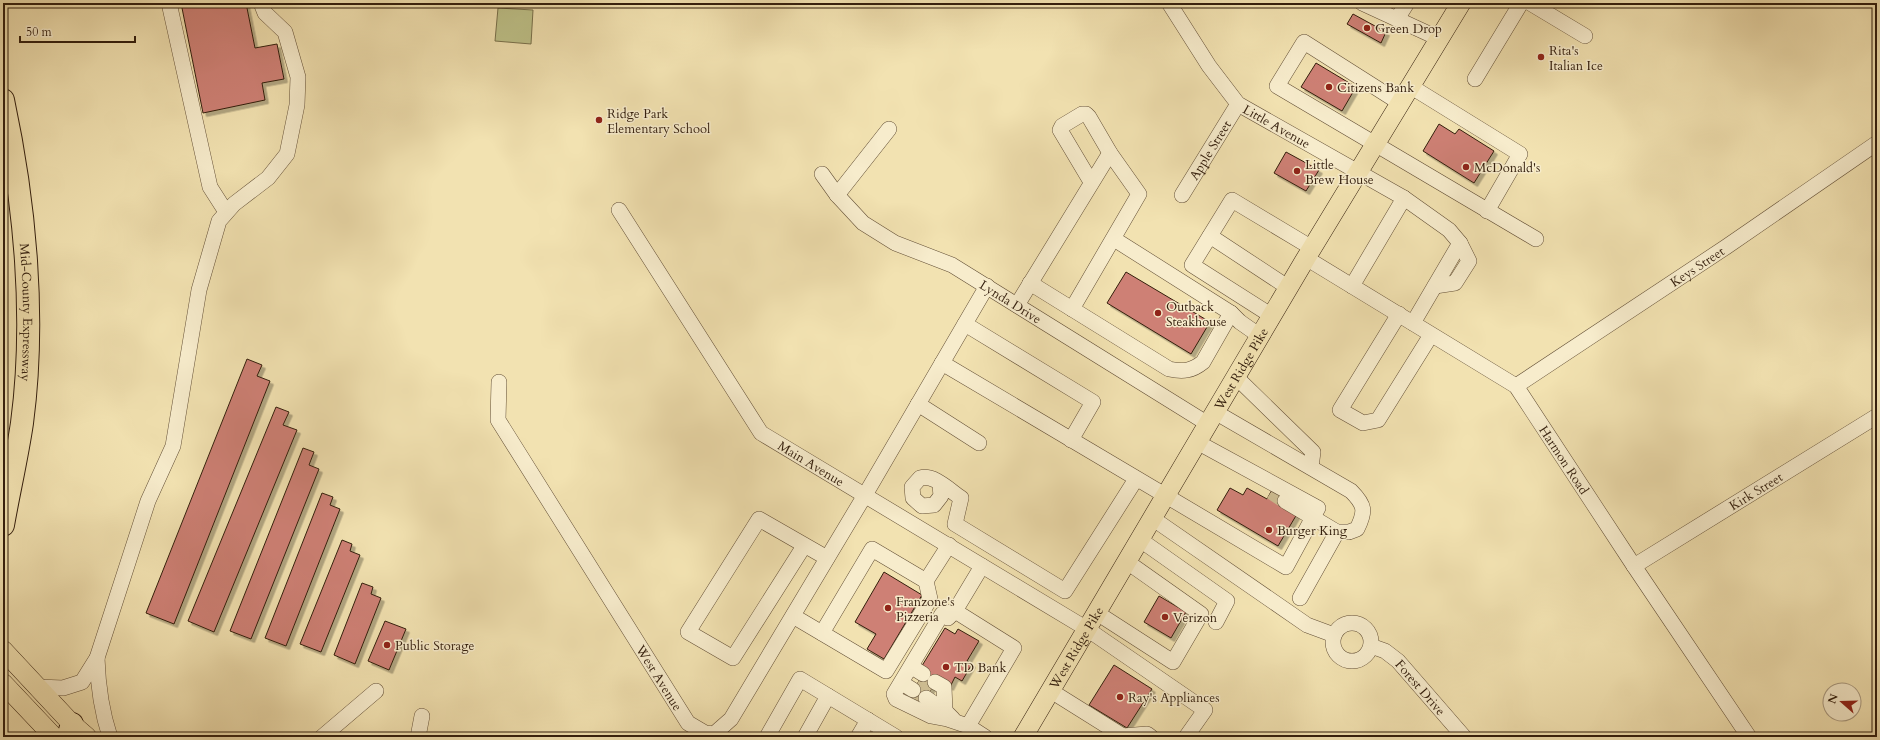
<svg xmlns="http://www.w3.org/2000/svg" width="1880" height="740" font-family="Cardo,serif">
<defs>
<filter id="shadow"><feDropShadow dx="3.5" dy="3.5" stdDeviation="0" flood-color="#0004"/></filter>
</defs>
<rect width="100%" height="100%" fill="#f2e2b1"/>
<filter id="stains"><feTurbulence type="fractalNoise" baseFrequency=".005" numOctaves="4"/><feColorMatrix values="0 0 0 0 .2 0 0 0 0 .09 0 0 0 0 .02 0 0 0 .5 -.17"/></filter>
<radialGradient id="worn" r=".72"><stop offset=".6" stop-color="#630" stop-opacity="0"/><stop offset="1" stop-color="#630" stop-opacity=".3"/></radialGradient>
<path fill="#bec289" stroke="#78704b" d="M498,8L533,10L531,44L495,41Z"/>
<path fill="#ce8075" stroke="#331e0d" filter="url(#shadow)" d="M181,3H246L255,48L277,44L284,79L262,83L265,100L203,113Z
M1353,14L1386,32L1381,43L1347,24Z
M1316,63L1356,87L1342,111L1301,87Z
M1439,124L1455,134L1459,129L1494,151L1474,183L1423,151Z
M1286,152L1319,170L1306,191L1274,173Z
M1126,272L1210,322L1191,354L1107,303Z
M247,359L262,365L257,376L270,381L174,624L146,613Z
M276,407L289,412L283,425L297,430L214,632L188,621Z
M303,448L314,452L309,465L319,469L251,639L230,631Z
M1230,488L1243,495L1247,488L1267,499L1273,488L1288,496L1297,514L1278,546L1217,510Z
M322,493L333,497L330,505L340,509L286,646L265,638Z
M342,540L352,544L350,551L360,555L321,652L300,644Z
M884,572L922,595L884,659L867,649L876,634L855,622Z
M362,583L373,587L371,594L381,598L355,664L334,655Z
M1159,596L1186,612L1171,638L1144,622Z
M385,621L406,629L389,670L368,661Z
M945,628L955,634L958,629L979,641L967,661L972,664L962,681L955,677L950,687L937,679L921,706L909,698L924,672L920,669Z
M1114,665L1152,689L1127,728L1089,705Z"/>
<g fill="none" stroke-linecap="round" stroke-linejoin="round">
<path stroke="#ccbb90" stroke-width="15" stroke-dasharray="15 8" stroke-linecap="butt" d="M1271,492L1285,501
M918,682L931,690
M910,697L922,704"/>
<g stroke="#634f36" stroke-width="16">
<g id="minor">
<path d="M169,3L210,187L226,212"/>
<path id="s1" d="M1169,3L1209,66L1238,104L1404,198L1352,286"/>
<path d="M1362,3L1440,39"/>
<path d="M1530,3L1585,36"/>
<path d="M1397,19L1407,3"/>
<path d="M1475,79L1521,3"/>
<path d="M1410,86L1520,154L1487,211"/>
<path d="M1400,103L1304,42L1277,86L1536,239"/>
<path id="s2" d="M822,174L837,195L863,223L895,243L952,265L1208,424"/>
<path d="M837,195L889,129"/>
<path id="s3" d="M1182,195L1238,104"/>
<path d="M1404,198L1449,230L1460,243L1413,323"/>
<path id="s4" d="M619,210L761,433L1087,629L1205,710L1186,737"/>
<path d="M1210,236L1289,288"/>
<path d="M1114,239L1231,313L1240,322L1260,336"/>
<path id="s5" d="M1306,258L1516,386L1634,566L1749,737"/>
<path d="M1030,283L1169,369C1183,372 1192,371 1203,362L1231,313"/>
<path d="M1435,286L1455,283L1469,261L1460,243"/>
<path d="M1017,305L1110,153"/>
<path d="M1072,309L1139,194L1110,153L1089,117L1086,114H1082L1062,126L1060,130L1091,182"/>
<path d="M1399,314L1340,410L1363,423L1378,420L1431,335"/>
<path d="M1272,316L1192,265L1232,200L1312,248"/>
<path d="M965,324L1093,402L1071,440"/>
<path d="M942,363L1286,567L1318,508L1197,442"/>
<path d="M1236,377L1313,452L1311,467"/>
<path id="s6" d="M499,382L498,420L688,723L705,733L714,734L731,719L865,495L987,286"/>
<path id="s7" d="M1516,386L1726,247L1877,143"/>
<path d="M918,404L979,443"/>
<path d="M1215,412L1351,491C1365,505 1366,511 1357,529L1349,532H1337L1285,501"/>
<path d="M940,485L941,496L934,505L922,506L913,498L912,487L920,478C934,474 949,490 961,498L955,524L1065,591L1136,479"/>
<path d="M1152,518L1307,625L1334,635"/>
<path d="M1139,539L1227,601L1216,622"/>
<path d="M804,546L733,658L688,632L759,519L827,558"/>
<path id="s8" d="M1634,566L1877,416"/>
<path d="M1300,598L1337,532"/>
<path d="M1097,613L1173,662L1201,614L1126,561"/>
<path d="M793,616L886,671L930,599L926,581L949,545"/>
<path d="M948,618L955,611L982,566"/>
<circle cx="1352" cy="642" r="19"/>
<path d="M822,633L872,549L926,581"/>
<path id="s9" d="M1371,646L1385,651L1398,661L1464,737"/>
<path d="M97,658C98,687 101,710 110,737"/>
<path d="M915,669L923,674"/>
<path d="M935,682L944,687L945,711"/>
<path d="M905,685L913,690"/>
<path d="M38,687L63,688L82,682L97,658L148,501L173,446L199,290L219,221L234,204L268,178L287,154L297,105L298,77L285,32L265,13L261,3"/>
<path d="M1051,691L1123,736L1147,734L1151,737"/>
<path d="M926,698L945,711L953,719"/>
<path d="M968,726L947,719L931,716L896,699L894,694L942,614L955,611L1014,648L968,726L985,737"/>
<path d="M322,737L376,691"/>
<path d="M418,737L422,716"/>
<path d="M767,737L800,679L896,737"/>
<path d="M805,737L828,696"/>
<path d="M858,737L868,720"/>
</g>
</g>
<g stroke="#331e0d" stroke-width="20">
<g id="major">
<path d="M3,650L72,724L87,737"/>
<path d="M3,683L54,737"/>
<path id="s10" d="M1023,737L1306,258L1461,3"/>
</g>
</g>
<g stroke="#331e0d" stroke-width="24">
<g id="highway">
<path id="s11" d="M3,100C25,203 36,318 22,423C17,457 9,491 3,525"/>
<path d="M68,737L72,724"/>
</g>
</g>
<use href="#minor" stroke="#f7eccc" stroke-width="15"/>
<use href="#major" stroke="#f2e2b1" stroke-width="19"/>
<use href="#highway" stroke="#f2e2b1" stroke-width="22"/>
</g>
<g fill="#8f2418" stroke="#f7eccc" stroke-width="1.5">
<circle cx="1367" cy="28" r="4"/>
<circle cx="1541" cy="57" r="4"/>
<circle cx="1329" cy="87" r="4"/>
<circle cx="599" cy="120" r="4"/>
<circle cx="1466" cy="167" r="4"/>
<circle cx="1297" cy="171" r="4"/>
<circle cx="1158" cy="313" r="4"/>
<circle cx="1269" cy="530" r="4"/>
<circle cx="888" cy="608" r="4"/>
<circle cx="1165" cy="617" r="4"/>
<circle cx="387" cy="645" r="4"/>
<circle cx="946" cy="667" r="4"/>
<circle cx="1120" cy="697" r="4"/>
</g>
<g text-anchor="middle" stroke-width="3" stroke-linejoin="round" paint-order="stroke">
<g font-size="13" fill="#331e0d" stroke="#f7eccc" text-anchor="start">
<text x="1375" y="33">Green Drop</text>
<text x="1549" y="55">Rita's<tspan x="1549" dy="15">Italian Ice</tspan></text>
<text x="1337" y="92">Citizens Bank</text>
<text x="607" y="118">Ridge Park<tspan x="607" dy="15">Elementary School</tspan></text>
<text x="1305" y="169">Little<tspan x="1305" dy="15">Brew House</tspan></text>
<text x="1474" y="172">McDonald's</text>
<text x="1166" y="311">Outback<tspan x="1166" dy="15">Steakhouse</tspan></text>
<text x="1277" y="535">Burger King</text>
<text x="896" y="606">Franzone's<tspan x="896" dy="15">Pizzeria</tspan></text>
<text x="1173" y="622">Verizon</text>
<text x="395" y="650">Public Storage</text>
<text x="954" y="672">TD Bank</text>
<text x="1128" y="702">Ray's Appliances</text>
</g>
<g font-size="13" fill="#331e0d" stroke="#f7eccc">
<text dy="5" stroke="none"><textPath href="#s1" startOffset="167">Little Avenue</textPath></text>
<text dy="5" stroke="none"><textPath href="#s3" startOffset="53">Apple Street</textPath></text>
<text dy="5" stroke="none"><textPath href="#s7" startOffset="217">Keys Street</textPath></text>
<text dy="5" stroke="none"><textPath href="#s2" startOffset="232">Lynda Drive</textPath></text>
<text dy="5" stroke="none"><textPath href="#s11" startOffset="214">Mid-County Expressway</textPath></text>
<text dy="5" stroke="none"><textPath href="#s10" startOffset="428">West Ridge Pike</textPath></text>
<text dy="5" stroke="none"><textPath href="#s5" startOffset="334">Harmon Road</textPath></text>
<text dy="5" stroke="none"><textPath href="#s4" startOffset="323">Main Avenue</textPath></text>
<text dy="5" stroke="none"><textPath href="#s8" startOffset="143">Kirk Street</textPath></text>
<text dy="5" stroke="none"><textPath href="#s10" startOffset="104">West Ridge Pike</textPath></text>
<text dy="5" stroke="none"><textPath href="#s6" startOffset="342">West Avenue</textPath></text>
<text dy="5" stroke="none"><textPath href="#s9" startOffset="66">Forest Drive</textPath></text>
</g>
</g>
<rect width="1880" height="740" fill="none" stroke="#f2e2b1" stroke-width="16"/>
<rect x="4" y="4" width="1872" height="732" fill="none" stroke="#331e0d" stroke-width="2"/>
<rect x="8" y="8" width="1864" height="724" fill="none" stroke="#331e0d"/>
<g transform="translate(1842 702) rotate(290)"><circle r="19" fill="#f7eccc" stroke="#a99a80"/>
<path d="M0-3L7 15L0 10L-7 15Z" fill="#8f2418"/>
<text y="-6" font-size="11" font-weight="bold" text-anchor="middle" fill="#331e0d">N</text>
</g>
<path d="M20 36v6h115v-6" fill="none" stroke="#331e0d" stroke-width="2"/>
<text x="26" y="36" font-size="12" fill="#331e0d" stroke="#f7eccc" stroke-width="3" paint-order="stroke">50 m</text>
<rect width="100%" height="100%" filter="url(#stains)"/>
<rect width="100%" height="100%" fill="url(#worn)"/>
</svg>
